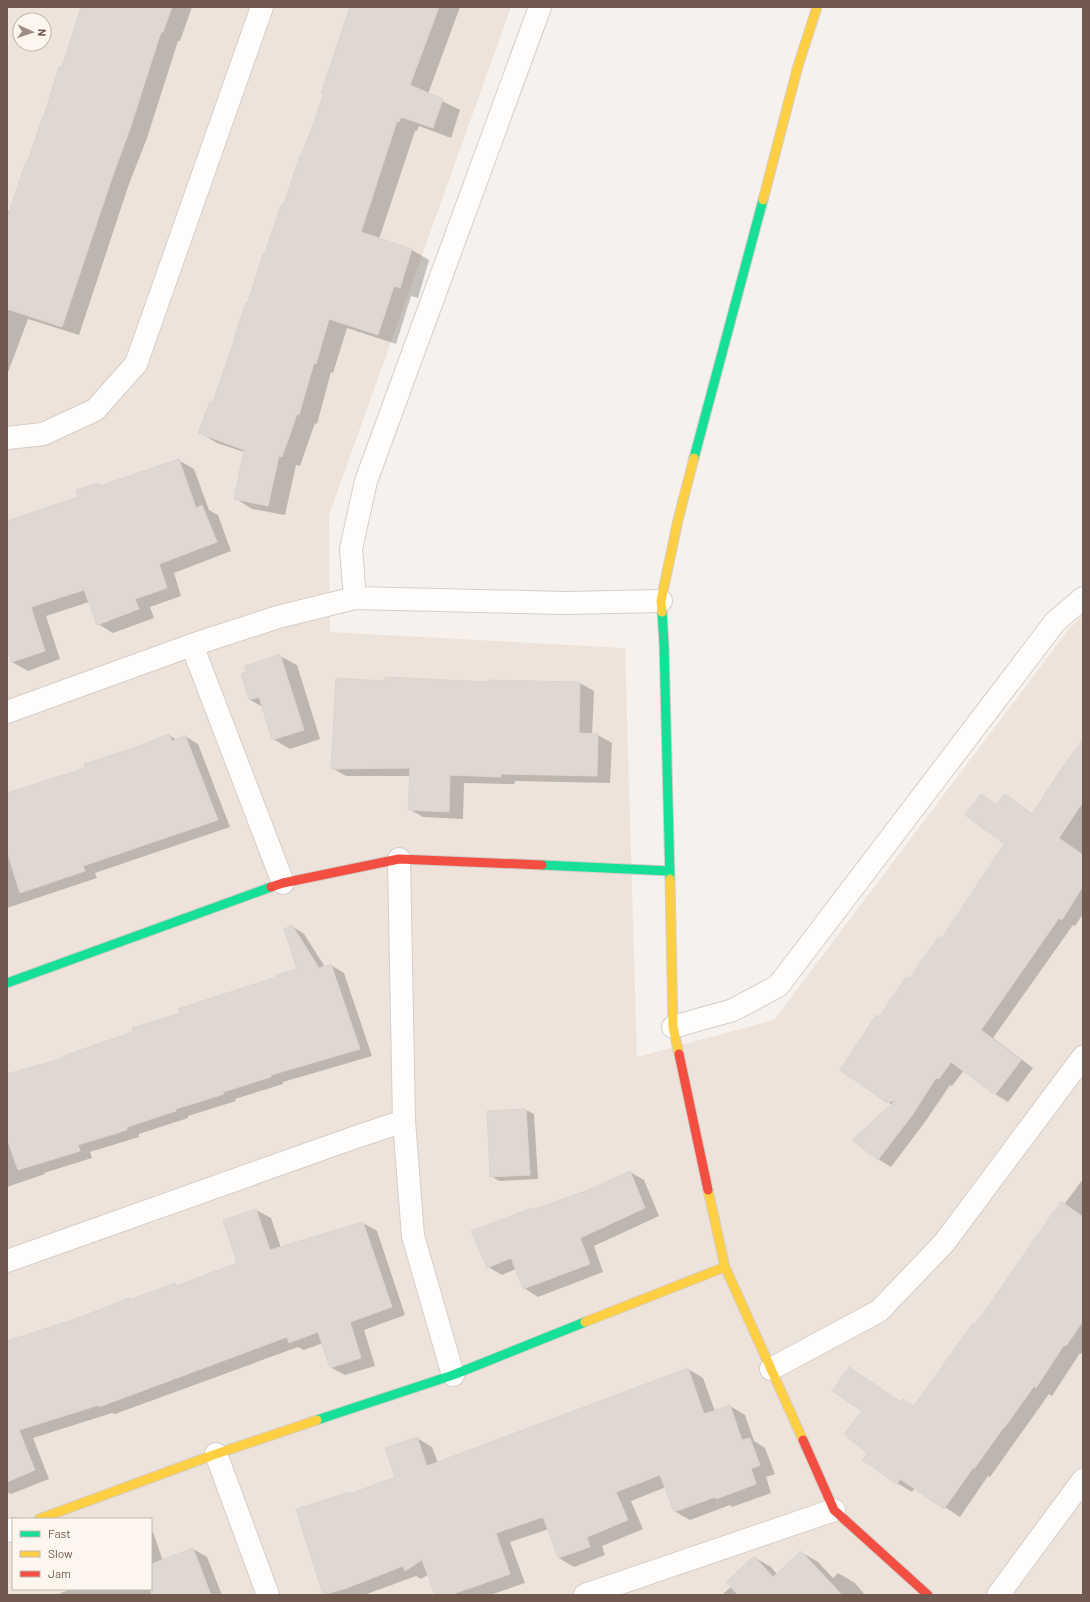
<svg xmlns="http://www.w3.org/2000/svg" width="1090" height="1602" font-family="Barlow,sans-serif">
<rect width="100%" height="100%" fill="#f6f1ec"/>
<path fill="#eee3da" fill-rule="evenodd" d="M7,7H511L329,515L330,632L625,648L637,1057L774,1020L1068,630L1083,615V1595H7ZM20,20H44V44H20ZM13,1519H151V1589H13Z"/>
<path fill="#0003" d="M83,7H192L180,41H178L147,138L129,184L79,335L28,319L7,375V215L8,211L10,212L28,162Z
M351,7H460L428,94L460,110L451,138L419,126L417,131H415L379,239L412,250L429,260L418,298L411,296L396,344L347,328L333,373L331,372L317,424L315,423L300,466L296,465L285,515L252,509L235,498L244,452L217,443L200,433L214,403L265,256L302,157L325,94Z
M178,460L194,469L209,510L218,515L231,551L174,573L181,596L150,607L154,618L113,633L98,624L89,602L46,616L60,659L28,671L12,662L7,646V522L80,497L98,484L101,486Z
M280,656L297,665L320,739L290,749L273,739L263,707L250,700L242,674Z
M386,682L580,683L594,691L592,735H598L612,743L610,783L515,781L514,784L464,783L463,819L423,817L409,809L410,776H346L332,768Z
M169,735L177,740L185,736L198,744L230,827L95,873L97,878L7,908V795L87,769Z
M1083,741V914L1075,926L1073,925L993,1038L1033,1068L1008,1102L995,1094L964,1070L952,1086L950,1085L925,1122L891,1167L878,1159L892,1105L888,1102L879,1018L942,939L1005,844L982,796L997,805L1005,795L1033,814Z
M292,926L304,934L325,967L331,965L344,973L372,1056L283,1082V1084L235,1099L236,1101L188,1116V1118L139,1134V1137L90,1152L92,1158L44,1173L45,1174L7,1187V1085L65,1058L299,970Z
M526,1110L534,1114L538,1179L499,1181L491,1176L488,1112Z
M630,1172L644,1180L659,1216L594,1246L603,1272L538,1297L524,1288L516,1269L502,1275L488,1267L532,1209L533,1210L586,1191Z
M1083,1179V1352L1081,1354L1080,1353L1052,1396L1049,1394L990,1477L988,1476L960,1517L915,1488L912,1492L897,1483L902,1403L914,1407Z
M256,1210L271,1218L281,1248L363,1223L377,1231L405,1315L364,1330L375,1366L345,1375L330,1367L323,1343L304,1350L298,1347L115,1414L112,1413L33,1438L49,1479L11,1494L7,1492V1342L81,1318L129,1299L131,1300L175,1285L178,1286L238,1263L224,1221Z
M688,1369L703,1378L715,1411L730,1406L745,1415L754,1441L765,1448L775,1474L766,1477L771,1493L732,1507L730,1505L690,1520L674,1511L666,1487L631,1501L643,1529L602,1546L605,1555L574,1567L559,1558L549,1529L510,1542L525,1583L490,1595H436L429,1574L421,1579L416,1576L364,1595H324L297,1510L350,1493L352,1494L396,1477L417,1438L432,1447L438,1463Z
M151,1531L153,1532L163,1561L193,1549L207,1557L222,1595H56L71,1589H151Z
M801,1552L818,1562L833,1578L838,1573L855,1583L865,1595H722L732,1586L754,1557L771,1567L777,1574Z"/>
<path fill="#dfd7d2" stroke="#ded4cf" d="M81,7H172L163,32H161L130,129L113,175L62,327L7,309V218L26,161H28L43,116H44L59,67H62Z
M350,7H439L410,85L443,99L433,128L401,117L399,122L397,121L361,232L412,249L400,288L394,286L378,335L329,319L316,364L314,363L299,415L297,414L282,457L279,456L268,506L234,499L244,450L198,433L210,401L213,402L235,338H234L246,302H248L263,254L264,255L282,203L284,204L300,155H302L324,94L321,93Z
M179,459L196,508L202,505L217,542L159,564L167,588L135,599L139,609L97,625L84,590L31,607L45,651L12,662L7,649V521L78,497L76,490L99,483V486Z
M280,654L304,730L272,740L259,697L249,700L241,674L246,672L245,666Z
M385,677L488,682L489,680L580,682L579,733L598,734L597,776L501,774V777L450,775L449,812L408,810L410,768L331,769L336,678L385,681Z
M169,734L172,741L185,735L218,820L83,866L85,871L20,893L7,852V793L85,768L84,764L142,745Z
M1083,740V802L1059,838L1083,855V886L1062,920L1059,918L981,1030L1021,1060L995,1095L951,1062L939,1079L936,1078L913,1114L878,1160L852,1140L896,1100L887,1103L840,1070L876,1015L879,1017L906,977L909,979L939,936L942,938L1004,844L965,815L981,794L996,805L1005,794L1032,814L1060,771Z
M292,925L319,968L331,964L360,1049L271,1075V1077L223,1092L224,1094L176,1109V1111L127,1127V1130L78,1145L80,1151L18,1170L7,1139V1074L64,1058L63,1056L133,1032L132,1028L180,1013L178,1009L276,977V975L297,969L284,929Z
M526,1109L530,1175L490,1177L487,1111Z
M630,1171L645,1208L580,1238L590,1264L523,1289L511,1258L487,1268L471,1231L532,1208V1210L586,1191Z
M1061,1201L1083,1217V1321L1066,1346L1064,1345L1036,1388L1034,1386L1005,1427H1004L974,1469L973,1468L944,1509L900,1479L897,1484L862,1460L867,1453L844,1434L862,1411L832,1391L849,1367L901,1402L903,1399L914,1406L973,1323L975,1325Z
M256,1209L270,1250L363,1222L392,1307L350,1322L361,1358L330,1368L318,1332L289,1343L287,1337L99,1407V1405L19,1430L35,1470L7,1482V1341L81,1317L129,1298L130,1300L175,1283L176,1286L237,1263L223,1220Z
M688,1368L704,1414L730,1405L742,1440L750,1438L760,1465L751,1469L756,1484L716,1499L715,1497L674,1512L660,1475L616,1492L628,1520L587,1537L590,1547L558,1558L543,1517L496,1533L510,1574L479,1585L450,1595H435L422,1560L405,1571L403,1566L347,1588L323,1595L296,1509L350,1492V1494L395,1477L385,1448L417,1437L427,1466Z
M193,1548L211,1595H151V1564Z
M801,1551L842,1595H738L726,1582L754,1556L773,1577Z"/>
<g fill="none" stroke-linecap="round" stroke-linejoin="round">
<g stroke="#d5ceca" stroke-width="24">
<path id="street" d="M7,438L43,434L95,410L136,364L262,7
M355,598L351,549L366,481L540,7
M192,645L283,883
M7,712L192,645L278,617L355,598L566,603L661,601
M399,859L404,1121L413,1236L453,1375
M673,1027L733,1010L778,986L1055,622L1083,598
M7,1261L353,1138L404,1121
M771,1369L879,1311L944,1243L1083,1057
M216,1454L268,1595
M7,1531L13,1529
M585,1595L834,1510
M998,1595L1083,1480"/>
</g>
<g stroke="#d4cec8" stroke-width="11">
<path id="fast" d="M694,458L763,200
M662,612L664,644L670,879
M542,865L670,871
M7,983L271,887
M317,1420L453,1375L585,1322"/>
</g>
<g stroke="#d4cec8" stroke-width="11">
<path id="slow" d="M763,200L798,66L817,7
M662,612L661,601L678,520L694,458
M670,879L673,1027L679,1054
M708,1190L725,1267L803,1440
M585,1322L725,1267
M39,1519L216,1454L317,1420"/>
</g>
<g stroke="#d4cec8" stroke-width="11">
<path id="jam" d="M271,887L283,883L399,859L542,865
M679,1054L708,1190
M803,1440L834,1510L928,1595"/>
</g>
<use href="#street" stroke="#fefdfc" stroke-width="22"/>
<use href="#fast" stroke="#16e098" stroke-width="9"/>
<use href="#slow" stroke="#ffcf43" stroke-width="9"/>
<use href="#jam" stroke="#f24e42" stroke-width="9"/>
</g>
<rect width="1090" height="1602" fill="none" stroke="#70594f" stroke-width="16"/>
<rect x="12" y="1518" width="140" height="72" fill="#fdf6ee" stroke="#c5b7ae"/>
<rect x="20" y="1531" width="20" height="6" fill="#16e098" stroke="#c5b7ae"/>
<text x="48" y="1538" font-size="12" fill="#70594f">Fast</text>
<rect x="20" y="1551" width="20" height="6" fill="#ffcf43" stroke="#c5b7ae"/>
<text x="48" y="1558" font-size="12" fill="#70594f">Slow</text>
<rect x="20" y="1571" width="20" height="6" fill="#f24e42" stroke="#c5b7ae"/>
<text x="48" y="1578" font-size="12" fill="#70594f">Jam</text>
<g transform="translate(32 32) rotate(93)"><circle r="19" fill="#fdf6ee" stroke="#c5b7ae"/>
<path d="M0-3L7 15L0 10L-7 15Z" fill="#9f8e86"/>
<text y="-6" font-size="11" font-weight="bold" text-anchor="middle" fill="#70594f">N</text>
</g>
</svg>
